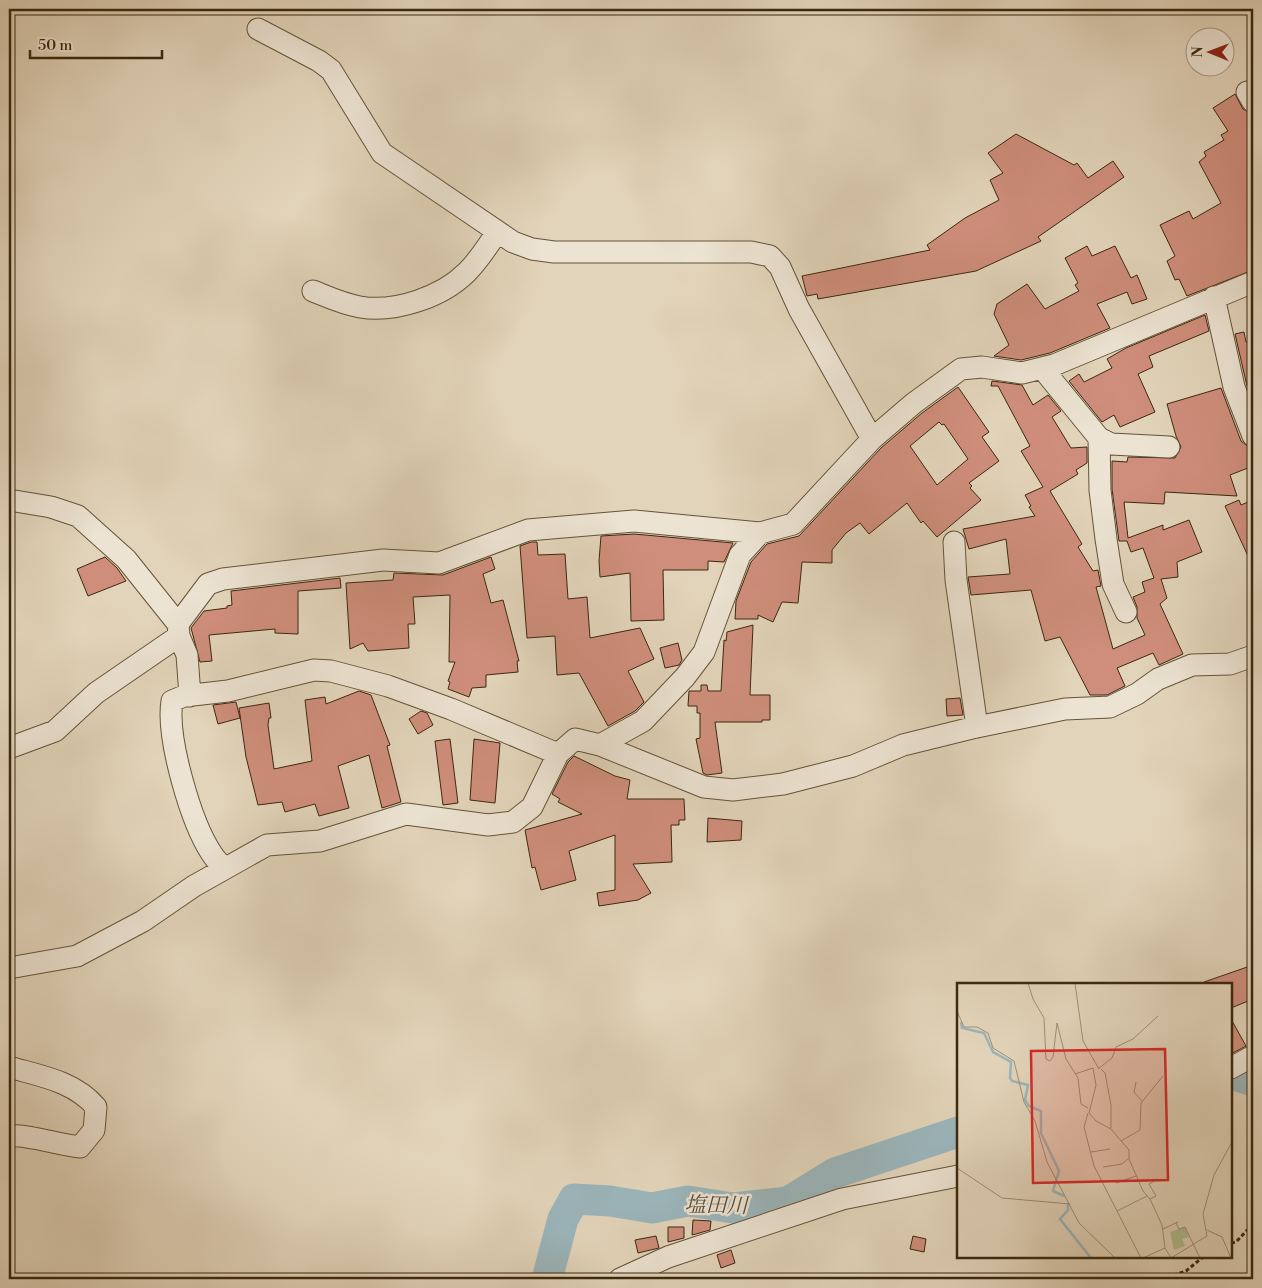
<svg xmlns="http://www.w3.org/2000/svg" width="1262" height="1288" font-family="'Libre Bodoni','Noto Serif JP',serif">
<rect width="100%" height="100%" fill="#e2d4ba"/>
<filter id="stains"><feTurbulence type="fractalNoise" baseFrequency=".004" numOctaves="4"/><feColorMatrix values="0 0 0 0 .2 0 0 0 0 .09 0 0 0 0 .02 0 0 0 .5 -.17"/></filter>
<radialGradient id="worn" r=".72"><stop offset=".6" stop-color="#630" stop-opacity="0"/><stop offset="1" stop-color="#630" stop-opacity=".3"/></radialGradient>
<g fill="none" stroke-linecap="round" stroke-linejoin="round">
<path stroke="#9bb5bb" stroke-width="31" d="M1231,1069L1237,1076L1253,1081
M547,1279L563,1219L574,1199L610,1201L652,1208L688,1201L733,1208L788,1202L835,1173L958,1132"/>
</g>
<path fill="#cf8e7c" stroke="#3b280e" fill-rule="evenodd" d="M1235,94L1243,109L1253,114V270L1187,296L1179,279L1175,280L1167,261L1175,256L1160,225L1189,211L1193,219L1221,203L1199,162L1206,156L1204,152L1224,140L1221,135L1228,131L1213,108Z
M1016,134L1074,165L1077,163L1088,178L1113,161L1124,177L1038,237L1041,241L976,271L818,299L817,294L807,296L802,276L930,250L927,245L965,218L999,200L990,180L1003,173L988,153Z
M1087,246L1092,256L1115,246L1131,278L1137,275L1147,299L1132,304L1127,292L1097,304L1110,328L1050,353L1021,360L994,356L1009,345L994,314L997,304L1027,284L1045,309L1079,291L1075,285L1078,283L1065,258Z
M1205,315L1209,331L1149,356L1153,367L1138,374L1155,412L1120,427L1114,415L1102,422L1069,381L1079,374L1084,382L1112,368L1107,359L1126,348Z
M1244,332L1246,342L1253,341V386H1247L1235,334Z
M992,381L1022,385L1033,405L1048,395L1061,411L1052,417L1071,448L1087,447V463L1076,470L1078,474L1050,491L1082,544L1078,547L1093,571L1098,570L1101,586L1096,587L1113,649L1145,635L1137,618V607L1133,597L1145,592L1142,582L1154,578L1143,548L1131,552L1127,541H1119L1112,489V461L1127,462L1128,457L1175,458L1181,447L1176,436L1167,404L1221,388L1241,441L1250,448L1253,456V466L1230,475L1237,496L1165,492L1164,504L1124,502L1128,538L1163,525V530L1189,520L1202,552L1177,562L1178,577L1161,579L1167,598L1160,604L1183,654L1159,665L1153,653L1117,668L1125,686L1107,695H1090L1060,637L1045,641L1031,590L971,595L968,577L1010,574L1006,539L969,549L963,529L1035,516L1029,507L1031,506L1025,495L1043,487L1021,451L1030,446L998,386H991Z
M958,387L989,432L982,437L999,461L969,483L972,486L970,488L981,500L937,537L923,521L921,523L907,503L869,534L860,523L846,533L832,550V563L802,562L798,603L782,602L773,622L758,615V619H735L736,601L751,562L767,544L799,536L881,448L922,413ZM939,422L942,425L944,424L968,459L937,485L910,446Z
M1239,500L1241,505L1253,500V567L1225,506Z
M634,534L733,543L724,562L708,561V570H663L664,620L631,621L630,573L600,577L599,561L601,536Z
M531,542H537L538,555L565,554L568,599L587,597L590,638L640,628L654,659L628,671L644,702L635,711L608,726L579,673L557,675L555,636L527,638L520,546Z
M105,557L117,568L126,581L88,596L77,569Z
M491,557L495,569L483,574L491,603L503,600L519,661H517L518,672L486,675V687L472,688L469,697L448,689L450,682L448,681L455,662H449L450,595L413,597L415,624H408L409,648L368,651L363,643L350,649L346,583L393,580L394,573L443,575Z
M340,578L341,588L298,591V634L275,633V629L209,635L212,661L200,662L191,628L204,611L227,608V606L232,605L231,591Z
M753,625L750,695H770V720H762V722H715L722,773L707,775L703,773L696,739L700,738V713H697V706H688L689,691H701V685H707L708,691H721L724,640L726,641L727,632Z
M678,643L682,660L679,665L665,668L660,648Z
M359,691L371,695L390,745L387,746L401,802L382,808L369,755L338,766L349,808L319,816L315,804L285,812L282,802L258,805L246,757L239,708L269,703L271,718H269L268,725L274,769L312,761L305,700L325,697L326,704Z
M960,698L963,715L947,716L946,699Z
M236,702L240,718L218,724L213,705Z
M421,711L427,713L433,725L418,734L409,719Z
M450,739L458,803L443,805L435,741Z
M474,739L500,743L495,803L470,800Z
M574,756L615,776L630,780L627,799H684L685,820H679V825H671L672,862L633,864L651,893L638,900L599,906L597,893L615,890V835L569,851L576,880L541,890L535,867L532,868L525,830L582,814L558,802L560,799L552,794L568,762Z
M708,818L742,821L741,840L707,842Z
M1253,965V999L1231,1008V984H1205L1204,982Z
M1231,1019L1246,1046L1231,1054Z
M693,1220L711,1221L710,1230L692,1235Z
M668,1227H684V1238L668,1242Z
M656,1236L659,1248L638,1253L635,1240Z
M913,1236L926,1239L924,1252L910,1249Z
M731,1250L735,1263L721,1268L717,1255Z"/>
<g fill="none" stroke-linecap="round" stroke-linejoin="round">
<g stroke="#655339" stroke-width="23">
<path id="minor" d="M258,29L319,61L331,70L382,153L513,242L532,249L554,252H751L770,256L780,267L799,309L872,439
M1247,92L1253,102
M313,291C328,297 343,304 360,307C395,313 442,297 467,272C479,260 488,246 497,232
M1214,297L1234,387L1253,436
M1042,368L1099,438L1100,490L1106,539L1113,584L1126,612
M1099,438L1111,444L1169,447
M9,500L51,507L78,516L126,559L178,624L179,636L187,655L190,696
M954,542L956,580L977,727
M178,624L208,584L223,579L383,560L439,563L528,530L634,521L760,533L793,524L872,439L914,403L961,369L982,367L1022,373L1054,365L1253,282
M600,745L643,721L685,677L704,652L740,555L760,533
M9,748L55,731L96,693L179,636
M224,868C220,864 215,859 212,854C191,823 166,737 172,701L184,696L228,691L314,670L331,671L388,686L451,709L558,754
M9,968L77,956L143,921L194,886L267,845L320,841L406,814L488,825L513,822L532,807L558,754L575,739L600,745L704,787L733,790L783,784L853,766L903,745L972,728L1065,709L1110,707L1137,694L1158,679L1192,665L1230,664L1253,656
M9,1067C40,1076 74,1081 96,1107L94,1130L80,1147C58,1145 28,1134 9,1136
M1231,1068L1253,1056
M620,1279L668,1257L842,1199L958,1176"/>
</g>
<path stroke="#3b280e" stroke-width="3" stroke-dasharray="4 2.5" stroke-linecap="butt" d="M1231,1243L1236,1242L1253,1224
M1161,1279L1186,1271L1203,1257"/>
<use href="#minor" stroke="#ece3d2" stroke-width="21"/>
</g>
<g text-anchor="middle" stroke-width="5" stroke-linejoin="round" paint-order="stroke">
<g font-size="21" font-style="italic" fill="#534b39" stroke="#ece3d2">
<text transform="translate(716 1205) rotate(1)" y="7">塩田川</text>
</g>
</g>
<g transform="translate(957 983)">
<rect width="275" height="275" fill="#e2d4ba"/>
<path d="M228,244L232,254L225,256L228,263L217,267L213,249Z" fill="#b2bd91"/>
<path fill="none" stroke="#9bb5bb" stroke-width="2.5" d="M4,39L5,45L27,50L36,69L54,79L53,95L55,98L71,102L68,117L72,123L84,128V150L102,188L96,208L107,213M111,220V227L103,236L134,275"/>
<path fill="none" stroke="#9f8f75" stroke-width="1" d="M71,0L76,16L87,35L89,76L93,78L96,74L100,40L109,76L121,95L124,121L131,125M118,0L126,58L142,86M0,28L7,44H20L31,50L36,65L57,78L67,119L78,138L90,179L122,240L158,275M141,86L155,75L159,64L176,56L201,33M144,86L148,90L154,122V145M118,91L136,85L139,102L132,130L139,138L154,146L172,167V176L186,208L193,216L205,242L208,265L214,275M179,99L177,109L185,118M131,130L127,144L137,183L184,275M164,158L183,147L184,120L206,93M134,169L153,166M146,184L165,181L172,175M0,185L45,215L113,221M159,200L179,193M193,216L199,213L192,201L201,196M160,228L190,213M219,240L222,246L228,244L243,275M206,246L221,239M250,247L265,254L274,275M186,275L208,265M214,275L250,253L246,231L257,192L275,159"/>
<path fill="#d62828" fill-opacity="0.15" stroke="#d62828" stroke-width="2.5" d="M208,66L211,197L76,200L74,68Z"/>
<rect width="275" height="275" fill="none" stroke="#3b280e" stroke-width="2.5"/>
</g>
<rect width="1262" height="1288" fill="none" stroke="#e2d4ba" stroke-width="30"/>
<rect x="10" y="10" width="1242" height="1268" fill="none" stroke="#3b280e" stroke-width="2.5"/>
<rect x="15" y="15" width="1232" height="1258" fill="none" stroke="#3b280e"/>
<g transform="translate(1210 52) rotate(271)"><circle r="24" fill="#ece3d2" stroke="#a59884"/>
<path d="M0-4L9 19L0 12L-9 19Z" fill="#8f2418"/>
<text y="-8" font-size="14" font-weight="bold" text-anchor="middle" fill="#3b280e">N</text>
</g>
<path d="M30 50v8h132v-8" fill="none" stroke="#3b280e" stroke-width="2.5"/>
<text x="38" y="50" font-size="15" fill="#3b280e" stroke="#ece3d2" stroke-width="4" paint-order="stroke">50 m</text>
<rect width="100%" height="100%" filter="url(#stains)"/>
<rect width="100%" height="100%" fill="url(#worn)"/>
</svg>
